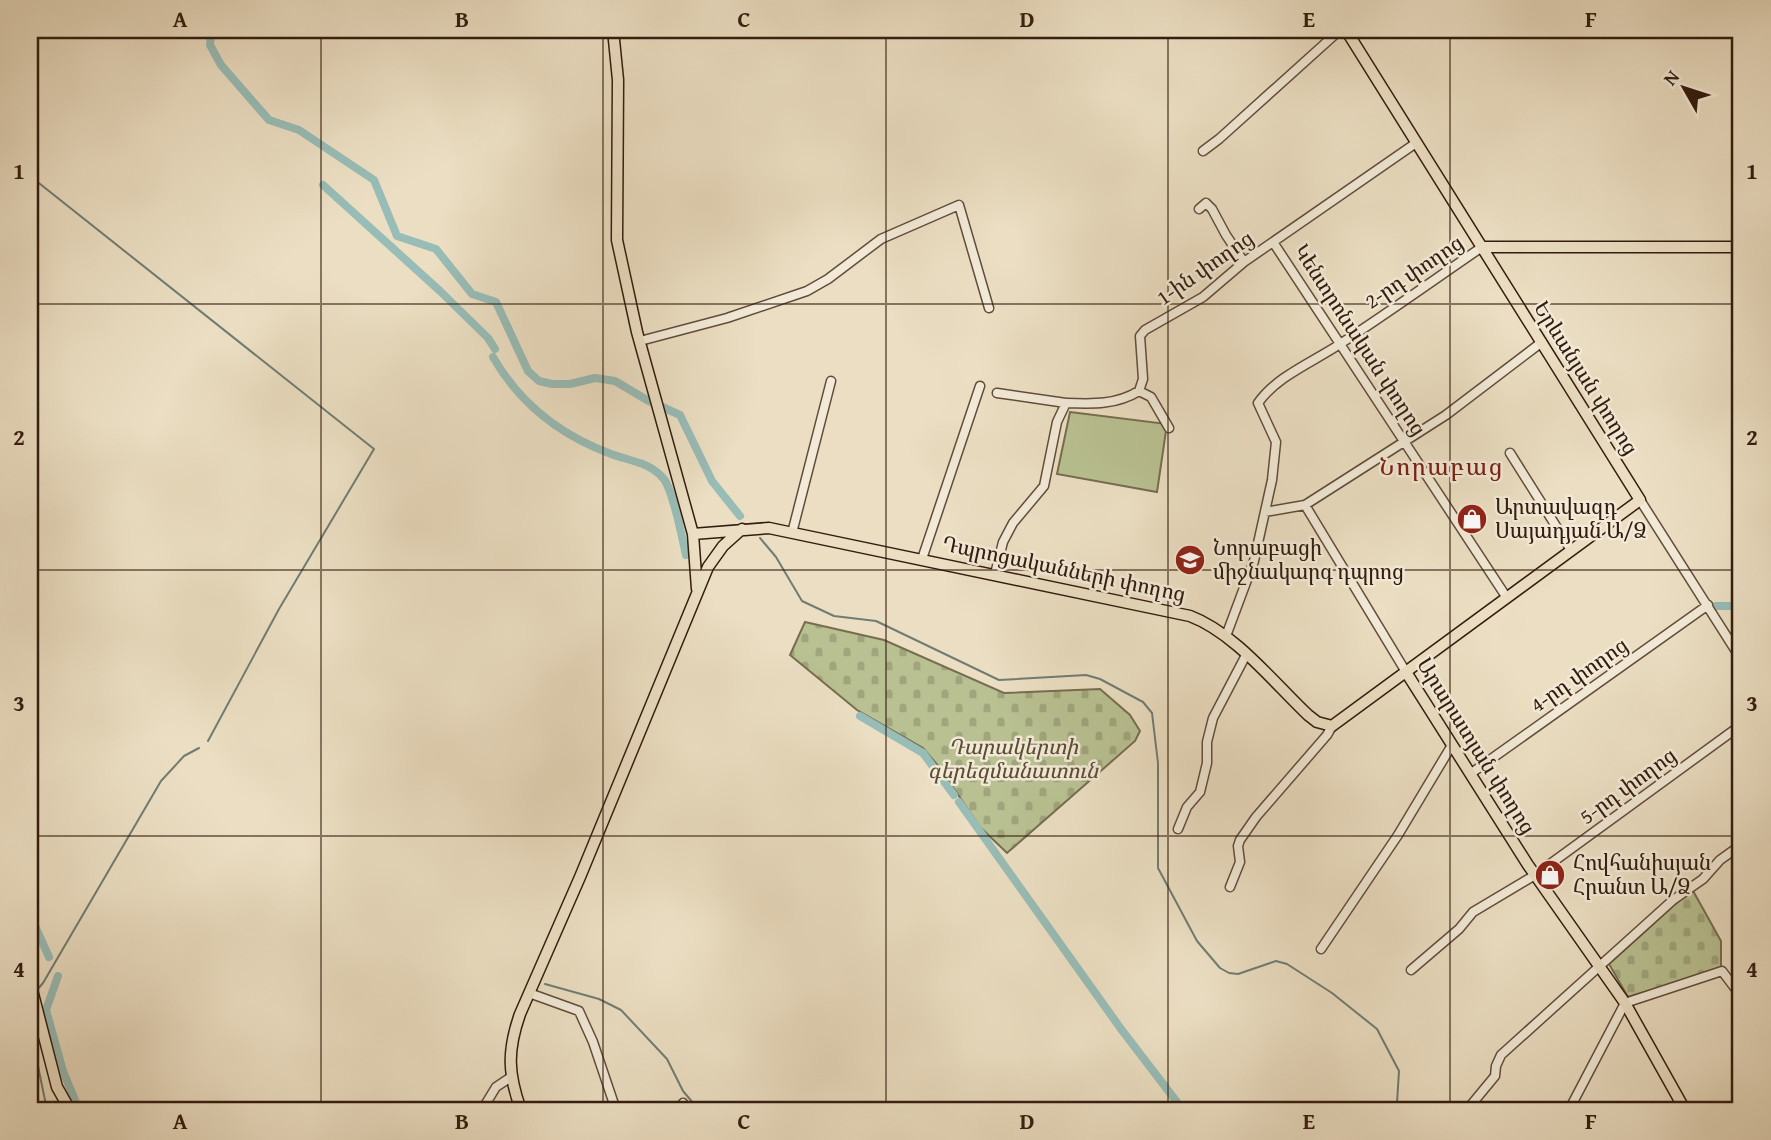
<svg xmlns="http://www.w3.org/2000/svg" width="1771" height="1140" font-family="'Gentium Book Plus','Noto Serif Armenian',serif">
<defs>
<pattern id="cemetery-stones" width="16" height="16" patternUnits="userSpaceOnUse" patternTransform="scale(1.75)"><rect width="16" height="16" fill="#b9c192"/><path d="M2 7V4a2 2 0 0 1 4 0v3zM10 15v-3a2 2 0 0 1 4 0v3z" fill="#a0a57d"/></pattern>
</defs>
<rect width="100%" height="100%" fill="#ebdec2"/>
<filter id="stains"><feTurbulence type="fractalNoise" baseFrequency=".00286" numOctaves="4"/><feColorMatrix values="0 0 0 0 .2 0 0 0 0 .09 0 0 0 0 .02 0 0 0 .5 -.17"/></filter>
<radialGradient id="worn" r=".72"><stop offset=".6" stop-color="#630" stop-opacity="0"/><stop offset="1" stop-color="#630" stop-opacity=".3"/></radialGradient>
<path fill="url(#cemetery-stones)" stroke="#766e50" stroke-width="2" d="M805,622L884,640L1004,693L1100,689L1130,715L1140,731L1135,741L1007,853L980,827L940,768L923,748L857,710L790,655Z
M1692,889L1721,941V969L1628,997L1609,964Z"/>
<path fill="#b9c192" stroke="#766e50" stroke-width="2" d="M1070,412L1167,424L1157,492L1057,474Z"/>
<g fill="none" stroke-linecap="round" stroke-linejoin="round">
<path stroke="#707c73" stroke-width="2" d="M30,176L374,449L279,609L208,741
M760,538L776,557L802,601L834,616L876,621L999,680L1086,675L1100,679L1143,702L1152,713L1158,763V868L1197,941L1220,968L1229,973L1238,974L1276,961L1287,964L1332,993L1377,1029L1399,1071L1397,1103L1408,1110
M545,984L599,999L621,1010L667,1059L683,1091L699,1110
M37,990L43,983L161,781L184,756L199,748
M30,1027L47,1110"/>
<path stroke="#98bcb6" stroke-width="8" d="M211,30L210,45L221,65L269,120L299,130L374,180L397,236L436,249L472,294L496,302L528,371L539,381L552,384H570L595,378L615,381L647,400L680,415L712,481L740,516
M323,185L440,291L488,338L495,349
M493,357C520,404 560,435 611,454C630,461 649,462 663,478C673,489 682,538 686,555
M1716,606H1741
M860,716L923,753L954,795
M959,802L1121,1029L1183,1110
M30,915L49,957
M58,976L46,1010L63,1071L79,1110"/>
<g stroke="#614c3c" stroke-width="11">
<path id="minor" d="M1203,151L1219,139L1340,30
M1199,209L1206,203L1212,209L1226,235L1244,262
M1273,242L1507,598
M640,341L727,318L807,291L828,279L881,239L959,205L989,308
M1139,391L1151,397L1169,428
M997,393L1066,403
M1510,453L1571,550
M1640,500L1741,659
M1305,505L1406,672
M1265,512L1305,505L1446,415L1542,342
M792,533L831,381
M922,559L980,386
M995,574L1003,542L1013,523L1044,486L1057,422L1066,403C1093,404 1116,405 1139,391L1143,379L1140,336L1145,330L1203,297L1244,262L1416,143
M1226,636L1254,561L1272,480L1276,442L1258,403C1277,376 1313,362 1340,344C1388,313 1435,279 1482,247
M1470,774L1708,605
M1178,829L1187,807L1200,792L1207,763V742L1213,718L1246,655
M1230,887L1240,862L1238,846L1240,840L1256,817L1327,735L1332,726
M1321,949L1398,835L1452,745
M1411,970L1459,929L1473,912L1535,875L1741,725
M529,993L579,1011L593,1042L616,1110
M1471,1105L1495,1076L1496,1066L1501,1055L1673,900L1703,879L1720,860L1741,845
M482,1110L496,1087L511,1077
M677,1110L683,1103
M1569,1110L1625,1003L1722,971L1741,996"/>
</g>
<g stroke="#331c0f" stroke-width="13">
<path id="major" d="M613,30L618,80L617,240L637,332L693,534L697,589
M1482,247H1741
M693,534L769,528L1190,616C1235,633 1273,682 1308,715L1317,722L1332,726L1640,500L1346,30
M1406,672L1528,865L1625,1003L1685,1110
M30,982L57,1087L70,1110
M521,1110C508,1074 507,1051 520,1014L580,877L708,567L723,546L742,529"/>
</g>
<use href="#minor" stroke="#f2ead7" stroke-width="8"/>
<use href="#major" stroke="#ebdec2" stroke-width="10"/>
</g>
<path fill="none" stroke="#331c0f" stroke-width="2" stroke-opacity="0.55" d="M321,30V1110M603,30V1110M886,30V1110M1168,30V1110M1450,30V1110M30,304H1741M30,570H1741M30,836H1741"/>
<defs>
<g id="shop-disc" transform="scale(1.575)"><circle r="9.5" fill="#8f2418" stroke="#f2ead7"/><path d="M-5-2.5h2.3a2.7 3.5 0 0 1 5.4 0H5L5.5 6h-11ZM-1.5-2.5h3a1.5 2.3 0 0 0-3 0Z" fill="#fff"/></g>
<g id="school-disc" transform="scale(1.575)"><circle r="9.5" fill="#8f2418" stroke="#f2ead7"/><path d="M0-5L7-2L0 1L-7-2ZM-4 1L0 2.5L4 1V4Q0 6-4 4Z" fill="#fff"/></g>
</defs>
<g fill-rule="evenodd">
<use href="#shop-disc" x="1472" y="519"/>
<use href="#school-disc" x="1190" y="560"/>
<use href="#shop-disc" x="1550" y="875"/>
</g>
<g text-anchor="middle" stroke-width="5" stroke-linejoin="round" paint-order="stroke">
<g font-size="21" fill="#331c0f" stroke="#f2ead7">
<text transform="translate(1205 268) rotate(-35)" y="7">1-ին փողոց</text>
<text transform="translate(1414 272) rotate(-34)" y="7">2-րդ փողոց</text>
<text transform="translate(1360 340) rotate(57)" y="7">Կենտրոնական փողոց</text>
<text transform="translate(1586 378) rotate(58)" y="7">Երևանյան փողոց</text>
<text transform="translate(1064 569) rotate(12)" y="7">Դպրոցականների փողոց</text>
<text transform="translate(1579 675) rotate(-35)" y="7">4-րդ փողոց</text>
<text transform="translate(1476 746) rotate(58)" y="7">Արարատյան փողոց</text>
<text transform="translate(1628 786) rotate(-36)" y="7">5-րդ փողոց</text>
</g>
<g font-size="21" fill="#331c0f" stroke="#f2ead7" text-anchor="start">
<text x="1495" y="514">Արտավազդ<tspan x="1495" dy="24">Սայադյան Ա/Ձ</tspan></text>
<text x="1213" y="555">Նորաբացի<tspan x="1213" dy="24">միջնակարգ դպրոց</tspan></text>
<text x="1573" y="870">Հովհանիսյան<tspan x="1573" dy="24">Հրանտ Ա/Ձ</tspan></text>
</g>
<g font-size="21" font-style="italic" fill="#5b4e36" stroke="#f2ead7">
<text x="1013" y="754">Դարակերտի<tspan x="1013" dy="24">գերեզմանատուն</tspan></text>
</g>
<g font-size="24" letter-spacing="2" fill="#7a1f14" stroke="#f2ead7">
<text x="1442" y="475">Նորաբաց</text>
</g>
</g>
<rect width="1771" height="1140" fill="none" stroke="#ebdec2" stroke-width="77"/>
<g transform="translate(1684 88) rotate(309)" stroke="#f2ead7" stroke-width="5" paint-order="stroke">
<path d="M0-5L12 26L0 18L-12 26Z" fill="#331c0f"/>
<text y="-10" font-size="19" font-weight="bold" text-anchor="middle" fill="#331c0f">N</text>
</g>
<rect x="38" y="38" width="1694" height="1064" fill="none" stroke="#331c0f" stroke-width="2.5"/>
<g font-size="23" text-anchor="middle" font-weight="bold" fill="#331c0f">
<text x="180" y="27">A</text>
<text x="462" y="27">B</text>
<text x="744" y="27">C</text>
<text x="1027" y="27">D</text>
<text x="1309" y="27">E</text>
<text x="1591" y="27">F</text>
<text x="19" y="179">1</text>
<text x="1752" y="179">1</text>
<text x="19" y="445">2</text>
<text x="1752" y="445">2</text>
<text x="19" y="711">3</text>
<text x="1752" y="711">3</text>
<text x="19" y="977">4</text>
<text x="1752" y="977">4</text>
<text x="180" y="1129">A</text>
<text x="462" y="1129">B</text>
<text x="744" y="1129">C</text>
<text x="1027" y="1129">D</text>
<text x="1309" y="1129">E</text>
<text x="1591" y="1129">F</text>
</g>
<rect width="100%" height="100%" filter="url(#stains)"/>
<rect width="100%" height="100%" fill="url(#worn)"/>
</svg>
